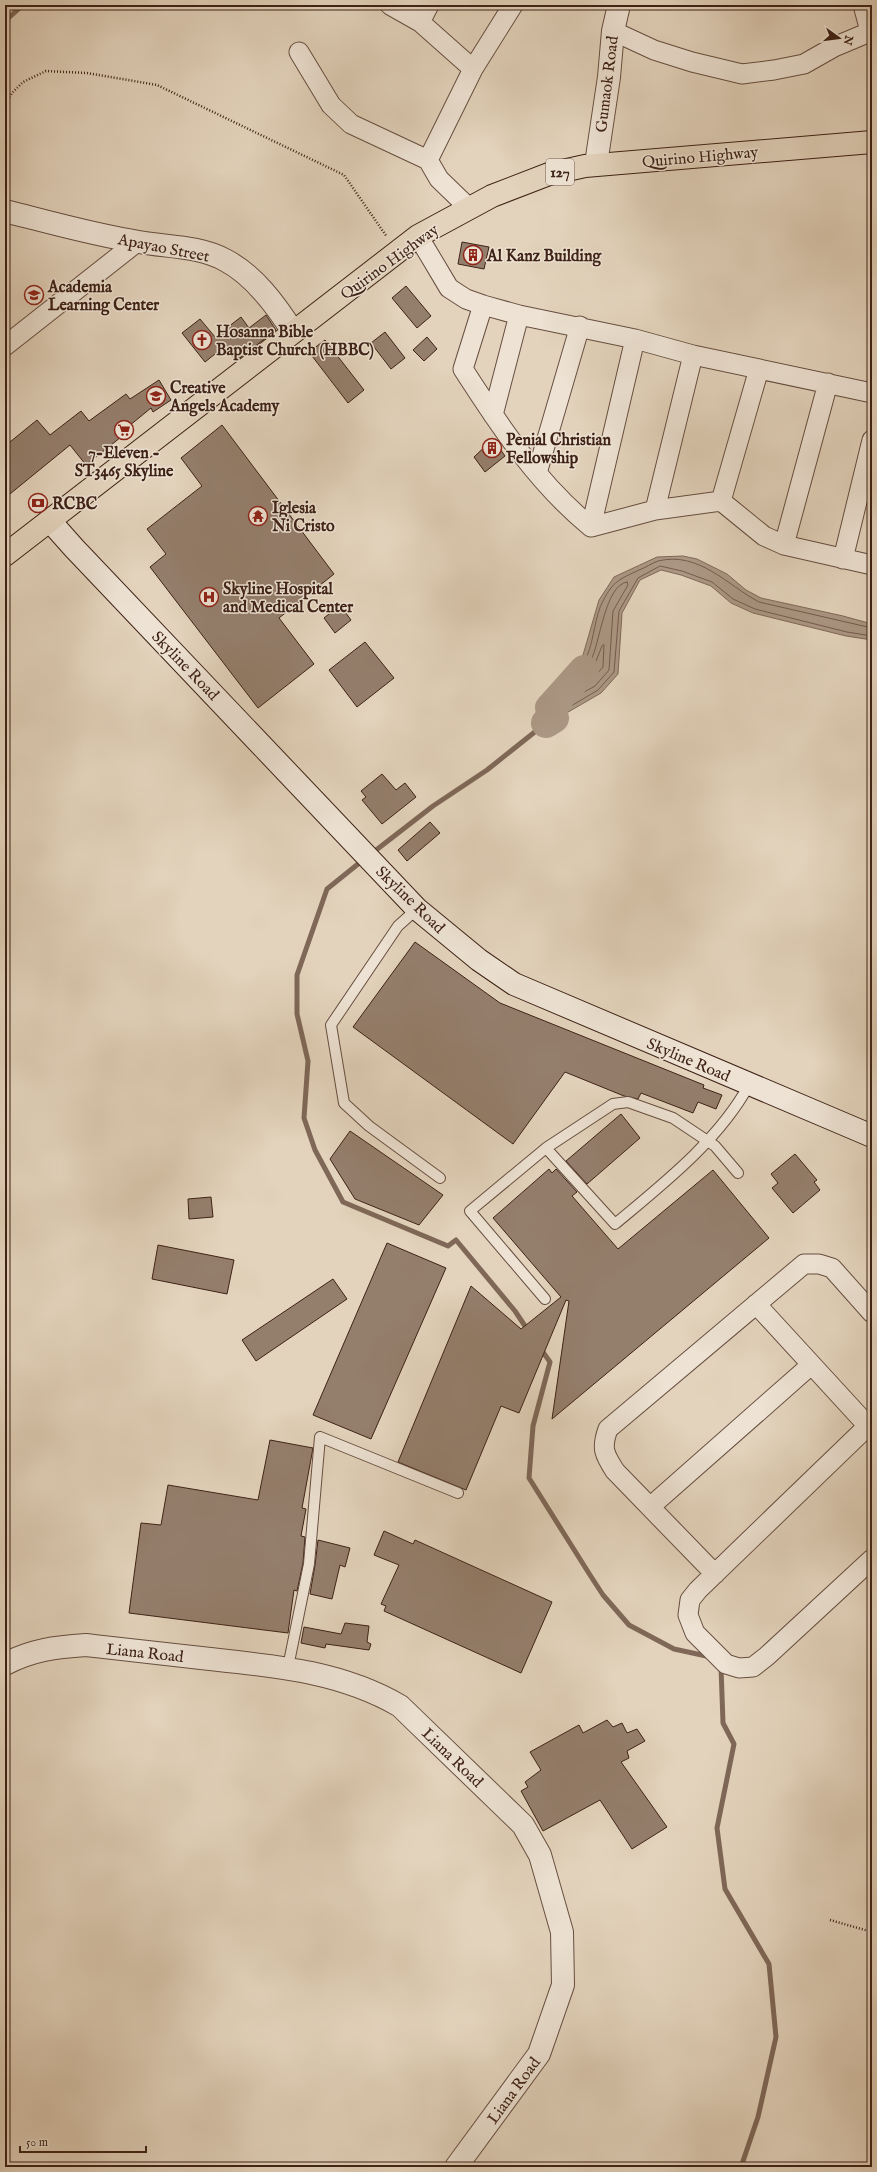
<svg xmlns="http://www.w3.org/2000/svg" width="877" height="2172" font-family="'IM FELL English',serif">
<rect width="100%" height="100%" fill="#e3d3bc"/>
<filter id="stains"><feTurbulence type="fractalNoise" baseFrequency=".005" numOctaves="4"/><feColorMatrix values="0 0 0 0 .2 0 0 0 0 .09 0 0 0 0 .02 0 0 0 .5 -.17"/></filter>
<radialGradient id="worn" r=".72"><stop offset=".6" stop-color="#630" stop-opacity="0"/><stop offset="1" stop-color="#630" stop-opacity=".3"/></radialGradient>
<path fill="#ab9784" stroke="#7f6858" d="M683,556L697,559L727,574L746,590L761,598L843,616L872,624V640L846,636L753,613L731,603L711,586L681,575L661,570L640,580L622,613L618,674L601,693L563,715L546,723L562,686L583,655L599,600L614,577L657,557Z"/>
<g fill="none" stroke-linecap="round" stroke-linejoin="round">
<path stroke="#745c4d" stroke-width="1" d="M627,582L628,585L613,611L609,670L595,686L568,701L567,699C573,685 583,673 591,660C600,643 605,585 627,582Z
M872,628L759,602C727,585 699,551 658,561C652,563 645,568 639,570C620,579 613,581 603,601C595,615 594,640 587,656C578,676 562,690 556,712H561L598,690L614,672L619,611L638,578L660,566L682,571L712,582L733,599L755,609L847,632L872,636
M604,645L603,667L591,681L584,684L583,681L596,661L602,646Z"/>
<path stroke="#7f6858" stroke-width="5" d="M5,21L23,5
M371,854L433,806L487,770L546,723
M363,860L327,889L297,975V1014L308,1061L304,1118L315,1150L343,1202L448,1246L456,1240L515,1311L529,1332
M540,1348L550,1362L533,1426L529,1478L590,1575L603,1595L629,1625L674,1649L711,1657
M721,1667L723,1723L734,1744L717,1828L725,1889L769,1964L776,2037L758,2117L741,2167"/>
<path stroke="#ab9784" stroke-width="30" d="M546,723L554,718L550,708L584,670"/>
</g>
<path fill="#947e6c" stroke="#3e2216" d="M462,242L489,247L484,269L458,264Z
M406,286L431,316L417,328L392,298Z
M266,315L276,330L236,361L225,346L205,362L182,333L200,319L215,337L241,317L249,328Z
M385,332L405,358L391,369L371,343Z
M427,337L437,349L424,361L413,350Z
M325,340L364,390L348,403L309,352Z
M159,380L171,400L153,412L151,408L129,426L131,429L86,465L70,445L5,498V446L37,420L50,435L81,411L89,421L126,394L130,399Z
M222,425L334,574L279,618L314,664L258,708L150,567L166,554L147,529L202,486L181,458Z
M493,439L505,456L485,472L474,457Z
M340,605L351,620L335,633L324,618Z
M365,642L394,678L357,707L329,670Z
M382,774L396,790L405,783L416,797L382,824L362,800L366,797L361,791Z
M430,822L440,833L407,861L398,850Z
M415,942L500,1003L704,1085L703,1088L722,1095L716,1109L698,1102L693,1113L641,1093L638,1099L624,1096L565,1072L513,1144L353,1027Z
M621,1114L640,1138L587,1184L566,1161Z
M350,1131L443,1195L419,1225L355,1199L330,1159Z
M795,1154L817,1180L814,1182L820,1190L793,1213L772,1188L778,1183L771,1174Z
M549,1169L552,1173L556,1169L577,1192L572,1196L618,1249L713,1170L769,1238L552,1419L569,1301L566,1300L519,1413L501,1406L466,1490L398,1462L471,1286L521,1329L561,1297L493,1218Z
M211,1197L213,1217L189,1219L188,1199Z
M387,1243L446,1268L371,1439L313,1415Z
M158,1245L234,1260L227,1294L152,1279Z
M333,1279L347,1299L256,1361L242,1340Z
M270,1440L313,1448L302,1508L306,1509L301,1536L305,1537L303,1563L297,1591L294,1590L288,1633L129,1613L141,1523L161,1525L168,1485L258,1500Z
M384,1531L413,1544L415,1540L552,1602L521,1673L384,1611L386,1606L381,1604L399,1565L374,1555Z
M318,1540L350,1548L345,1567L340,1565L332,1599L310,1594L315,1565Z
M345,1623L369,1626L367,1642L371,1644L369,1650L326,1644L325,1648L301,1643L304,1627L341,1634Z
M607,1720L613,1727L622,1723L627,1733L637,1729L645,1741L627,1751L629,1758L621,1762L667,1827L632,1849L600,1800L543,1831L521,1791L528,1787L525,1782L541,1770L530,1752L579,1725L583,1733Z"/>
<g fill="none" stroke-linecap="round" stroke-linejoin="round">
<g stroke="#674e40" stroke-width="12">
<path id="service" d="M417,909L398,926L331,1025L344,1103L369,1126L440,1178
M546,1148L615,1224C664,1183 718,1141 749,1085
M545,1299L470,1211L546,1148L613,1104L628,1102L673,1118L715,1146L738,1173
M288,1667L309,1564L320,1437L458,1493"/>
</g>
<g stroke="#674e40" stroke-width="21">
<path id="minor" d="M390,5L420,22L473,69
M863,5L870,31
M420,22L429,5
M613,31L654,50L692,62L742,74L774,70L804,64L834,47L872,31
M299,52L331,105L351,124L428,160L439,179L469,208
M428,160L473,69L513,5
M418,236L449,288L466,299L483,305L519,315L635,339L693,355L872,393
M483,305L463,369C499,425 538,484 591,527L655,510L721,501L764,536L784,545L872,565
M5,346L137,242
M493,415L519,315
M537,473L580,326
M721,501L759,369
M655,510L693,355
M591,527L635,339
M784,545L828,383
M843,559L872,440
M756,1304L868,1426
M872,1422L698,1590L690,1600L688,1615L695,1633L726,1664L739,1668L753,1667L767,1656L872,1559
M650,1507L811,1365
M715,1574L615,1471C604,1454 601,1448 608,1429L804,1264H819L832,1268L872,1313"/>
</g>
<g stroke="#674e40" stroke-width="24">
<path id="tertiary" d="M596,164L609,77L613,31L619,5
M5,211C49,222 94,235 139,242C167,247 199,246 225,260C254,275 276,305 293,332
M5,1664C32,1650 55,1647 86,1645C127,1650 168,1654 210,1659C276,1666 342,1672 400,1706L523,1825L540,1855L562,1932L563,1985L539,2054L456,2167"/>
</g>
<g stroke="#3e2216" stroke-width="24">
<path id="secondary" d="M50,521L74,548L417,909L479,960L514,984L872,1136"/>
</g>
<g stroke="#3e2216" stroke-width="24">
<path id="primary" d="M5,555L418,236L492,196L549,174L585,166L872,142"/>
</g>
<path stroke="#3e2216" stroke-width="2.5" stroke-dasharray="1 2" stroke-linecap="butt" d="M5,105L12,93L23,82L46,71L87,73L157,85L344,175L387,237
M830,1920L872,1932"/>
<use href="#service" stroke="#ede2d3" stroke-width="10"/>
<use href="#minor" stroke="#ede2d3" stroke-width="19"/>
<use href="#tertiary" stroke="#ede2d3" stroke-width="22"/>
<use href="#secondary" stroke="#ede2d3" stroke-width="22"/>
<use href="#primary" stroke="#e3d3bc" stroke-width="22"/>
</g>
<defs>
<g id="building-ring" transform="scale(1)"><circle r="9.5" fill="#ede2d3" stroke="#8f2418" stroke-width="1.5"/><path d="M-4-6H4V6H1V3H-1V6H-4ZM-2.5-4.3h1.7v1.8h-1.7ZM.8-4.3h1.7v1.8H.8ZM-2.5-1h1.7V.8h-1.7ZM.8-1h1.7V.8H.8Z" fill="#8f2418"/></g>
<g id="school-ring" transform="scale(1)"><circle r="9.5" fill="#ede2d3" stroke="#8f2418" stroke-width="1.5"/><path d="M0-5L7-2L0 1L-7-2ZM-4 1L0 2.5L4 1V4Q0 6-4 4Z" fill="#8f2418"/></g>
<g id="church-ring" transform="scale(1)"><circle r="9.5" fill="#ede2d3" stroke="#8f2418" stroke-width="1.5"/><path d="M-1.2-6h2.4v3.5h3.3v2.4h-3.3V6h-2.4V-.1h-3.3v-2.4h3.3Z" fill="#8f2418"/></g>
<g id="supermarket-ring" transform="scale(1)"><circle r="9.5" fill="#ede2d3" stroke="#8f2418" stroke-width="1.5"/><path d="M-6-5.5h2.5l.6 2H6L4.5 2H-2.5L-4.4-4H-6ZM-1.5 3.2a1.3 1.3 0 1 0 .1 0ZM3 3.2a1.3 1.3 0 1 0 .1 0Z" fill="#8f2418"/></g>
<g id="bank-ring" transform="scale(1)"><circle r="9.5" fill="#ede2d3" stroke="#8f2418" stroke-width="1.5"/><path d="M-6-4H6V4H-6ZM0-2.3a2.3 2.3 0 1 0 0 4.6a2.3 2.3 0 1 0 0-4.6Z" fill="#8f2418"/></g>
<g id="temple-ring" transform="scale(1)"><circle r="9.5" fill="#ede2d3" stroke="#8f2418" stroke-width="1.5"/><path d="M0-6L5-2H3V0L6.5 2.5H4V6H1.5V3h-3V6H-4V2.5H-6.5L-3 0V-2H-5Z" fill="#8f2418"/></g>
<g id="hospital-ring" transform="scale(1)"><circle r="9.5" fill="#ede2d3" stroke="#8f2418" stroke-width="1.5"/><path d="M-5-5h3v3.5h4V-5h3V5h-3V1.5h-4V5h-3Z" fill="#8f2418"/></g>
</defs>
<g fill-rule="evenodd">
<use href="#building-ring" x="473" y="255"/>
<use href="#school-ring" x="34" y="295"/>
<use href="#church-ring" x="202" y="340"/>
<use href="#school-ring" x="156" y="396"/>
<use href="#supermarket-ring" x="124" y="430"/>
<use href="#building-ring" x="492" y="448"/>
<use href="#bank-ring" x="38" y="503"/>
<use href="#temple-ring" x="258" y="516"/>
<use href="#hospital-ring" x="209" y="597"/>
</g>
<g text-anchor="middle" stroke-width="3" stroke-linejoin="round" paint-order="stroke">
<rect fill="#ede2d3" stroke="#725c4f" stroke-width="1" x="546" y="159" width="28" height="26" rx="3"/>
<g font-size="15" font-weight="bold" fill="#3e2216">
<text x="560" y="177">127</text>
</g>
<g font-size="16" fill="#3e2216" stroke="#ede2d3">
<text transform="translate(606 84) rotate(-83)" y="6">Gumaok Road</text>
<text transform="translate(700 156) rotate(-5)" y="6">Quirino Highway</text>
<text transform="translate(164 247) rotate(11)" y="6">Apayao Street</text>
<text transform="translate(389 261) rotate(-36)" y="6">Quirino Highway</text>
<text transform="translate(186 665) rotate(46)" y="6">Skyline Road</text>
<text transform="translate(411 899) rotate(44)" y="6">Skyline Road</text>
<text transform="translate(689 1059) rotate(23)" y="6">Skyline Road</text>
<text transform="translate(145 1652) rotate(6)" y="6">Liana Road</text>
<text transform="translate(453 1757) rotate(44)" y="6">Liana Road</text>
<text transform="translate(513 2090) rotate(-54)" y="6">Liana Road</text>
</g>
<g font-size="16" font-weight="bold" fill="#3e2216" stroke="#ede2d3" text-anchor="start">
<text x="487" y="261">Al Kanz Building</text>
<text x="48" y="292">Academia<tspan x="48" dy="18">Learning Center</tspan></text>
<text x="216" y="337">Hosanna Bible<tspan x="216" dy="18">Baptist Church (HBBC)</tspan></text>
<text x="170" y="393">Creative<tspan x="170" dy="18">Angels Academy</tspan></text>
<text x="506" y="445">Penial Christian<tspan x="506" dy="18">Fellowship</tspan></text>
<text x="124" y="458" text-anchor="middle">7-Eleven -<tspan x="124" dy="18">ST3465 Skyline</tspan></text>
<text x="52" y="509">RCBC</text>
<text x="272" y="513">Iglesia<tspan x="272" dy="18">Ni Cristo</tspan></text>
<text x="223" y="594">Skyline Hospital<tspan x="223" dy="18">and Medical Center</tspan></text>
</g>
</g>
<rect width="877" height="2172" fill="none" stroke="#e3d3bc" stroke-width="20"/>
<rect x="6" y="6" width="865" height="2160" fill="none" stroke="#3e2216" stroke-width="2"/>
<rect x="10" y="10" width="857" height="2152" fill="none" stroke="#3e2216"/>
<g transform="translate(839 38) rotate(104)" stroke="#ede2d3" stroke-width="3" paint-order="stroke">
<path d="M0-3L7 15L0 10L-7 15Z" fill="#3e2216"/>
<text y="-6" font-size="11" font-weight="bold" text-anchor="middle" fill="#3e2216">N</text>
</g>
<path d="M20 2146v6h126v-6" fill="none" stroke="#3e2216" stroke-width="2"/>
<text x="26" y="2146" font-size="12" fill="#3e2216" stroke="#ede2d3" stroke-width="3" paint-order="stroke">50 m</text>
<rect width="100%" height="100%" filter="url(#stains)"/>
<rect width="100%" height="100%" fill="url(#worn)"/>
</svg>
